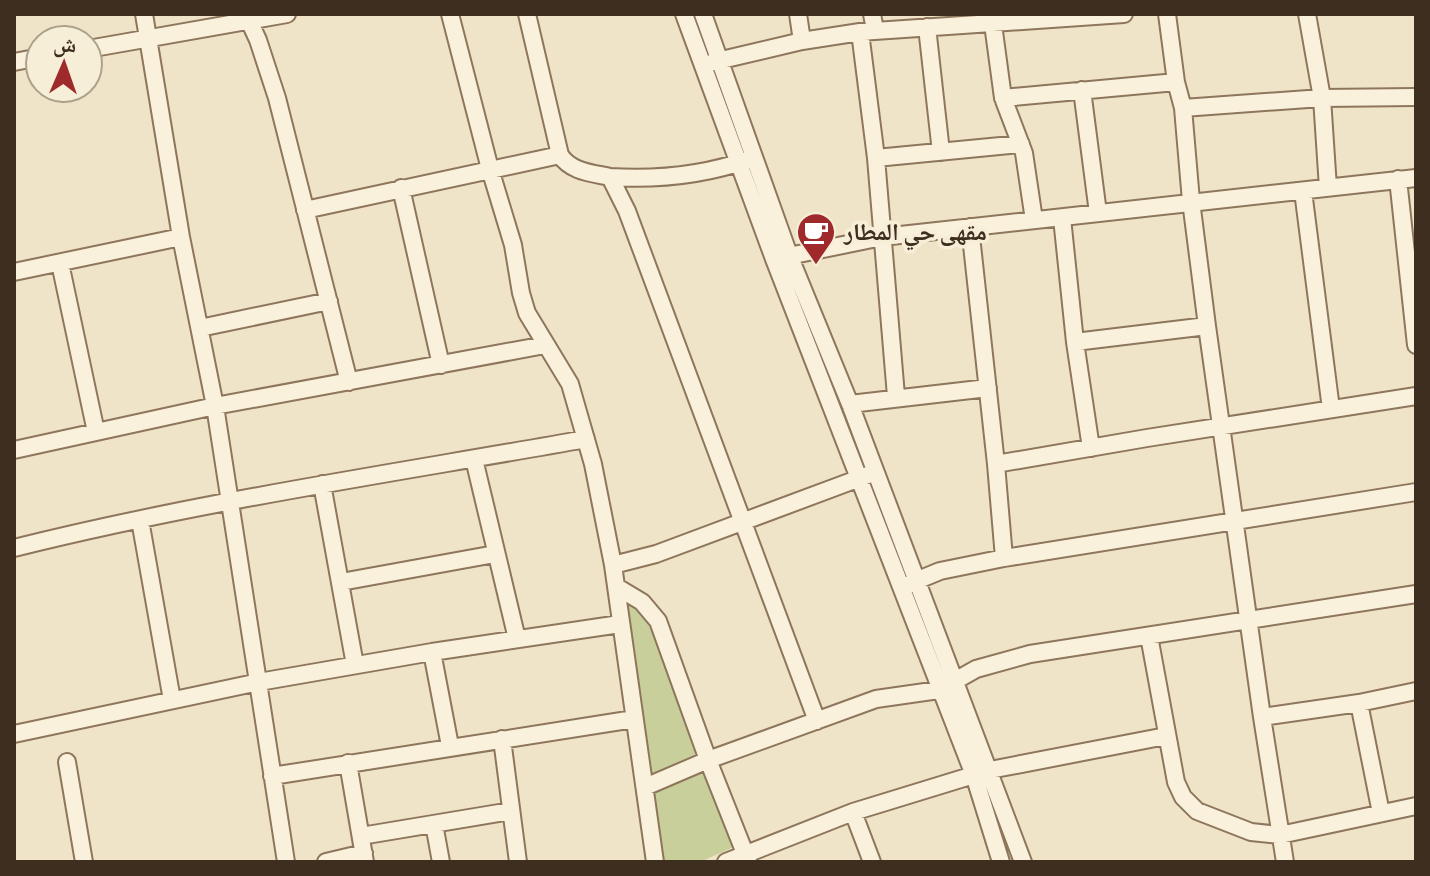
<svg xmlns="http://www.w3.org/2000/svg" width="1430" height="876" font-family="Bitter,'Noto Naskh Arabic',serif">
<rect width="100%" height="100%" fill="#f0e4c8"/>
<path fill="#c9cf9b" d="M630,602L644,610L656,629L700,752L650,776L626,613Z
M707,765L736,846L700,862H663L652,787Z"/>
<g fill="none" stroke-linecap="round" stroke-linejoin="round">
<g stroke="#8d765c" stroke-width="20">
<path id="minor" d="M144,14L181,237L215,406L286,862
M246,14L258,40L277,98L349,382
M450,14L490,169L513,245L521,293L527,313L570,384L593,464L613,565L655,862
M527,14L560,155C571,172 592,173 610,177L627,211L817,721
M684,14L774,259L974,775L1001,862
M703,14L789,255L850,404L1023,862
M798,14L802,41
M872,14L875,30
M1167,14L1176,82L1183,108L1191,201L1207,326L1262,717L1285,862
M1307,14L1322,98L1328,188
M993,24L1003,98L1024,153L1034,220
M927,27L941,152
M860,32L876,158L896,396
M88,49L287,14
M14,62L40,57
M713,62L802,41L860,32L1124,14
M1082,90L1098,213
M1003,98L1176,82
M1183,108L1322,98L1416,97
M876,158L1021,144
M610,177C658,180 705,175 750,159
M1398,179L1416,345
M401,188L441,365
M1303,191L1331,409
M305,210L560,155
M1062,218L1075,342L1091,448
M970,227L996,464L1004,558
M779,258L882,237L1416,178
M60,263L96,432
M14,272L181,237
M200,328L329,301
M1075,342L1207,326
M850,404L988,388
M14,450L215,406L545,345
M474,459L517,639
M996,464L1147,438L1416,396
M322,484L355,665
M140,520L172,700
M14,548C202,501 395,473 586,439
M613,565L656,554L868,475
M341,582L495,554
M906,585L940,571L1004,558L1416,492
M617,587L642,602L658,621L708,760L748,861
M1149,636L1176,782L1183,797L1197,811L1251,832L1280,835L1416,806
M432,652L450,746
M1359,703L1381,813
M1262,717L1359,703L1416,691
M14,734L259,682L432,652L620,624
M502,739L518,862
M67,762L84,862
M348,763L365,862
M272,776L634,719
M645,787L708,760L876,699L939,690L976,669L1030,654L1416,594
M853,812L872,862
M434,824L441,862
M361,836L511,811
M326,862L364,853
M726,862L853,812L990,770L1166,736"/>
</g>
<use href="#minor" stroke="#faf1dc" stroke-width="16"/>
</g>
<defs>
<g id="cafe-pin" transform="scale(2)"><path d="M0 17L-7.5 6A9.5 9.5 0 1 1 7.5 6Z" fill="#9e2a2b" stroke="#f7eed8"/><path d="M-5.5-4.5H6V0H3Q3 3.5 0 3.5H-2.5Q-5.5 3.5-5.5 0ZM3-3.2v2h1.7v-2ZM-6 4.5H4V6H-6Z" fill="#fff"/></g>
</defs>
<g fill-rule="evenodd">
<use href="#cafe-pin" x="816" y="232"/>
</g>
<g text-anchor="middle" stroke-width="7" stroke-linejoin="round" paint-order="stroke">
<g font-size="24" font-weight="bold" fill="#3d2e20" stroke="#f7eed8" text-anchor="start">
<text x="844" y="240">مقهى حي المطار</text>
</g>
</g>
<rect width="1430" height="876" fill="none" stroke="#3d2e20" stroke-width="32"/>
<g transform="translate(64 64) rotate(2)"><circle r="38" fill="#f7eed8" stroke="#ada18e" stroke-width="2"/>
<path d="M0-6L14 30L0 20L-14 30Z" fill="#9e2a2b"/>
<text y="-12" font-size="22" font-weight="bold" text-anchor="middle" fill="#3d2e20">ش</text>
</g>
</svg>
